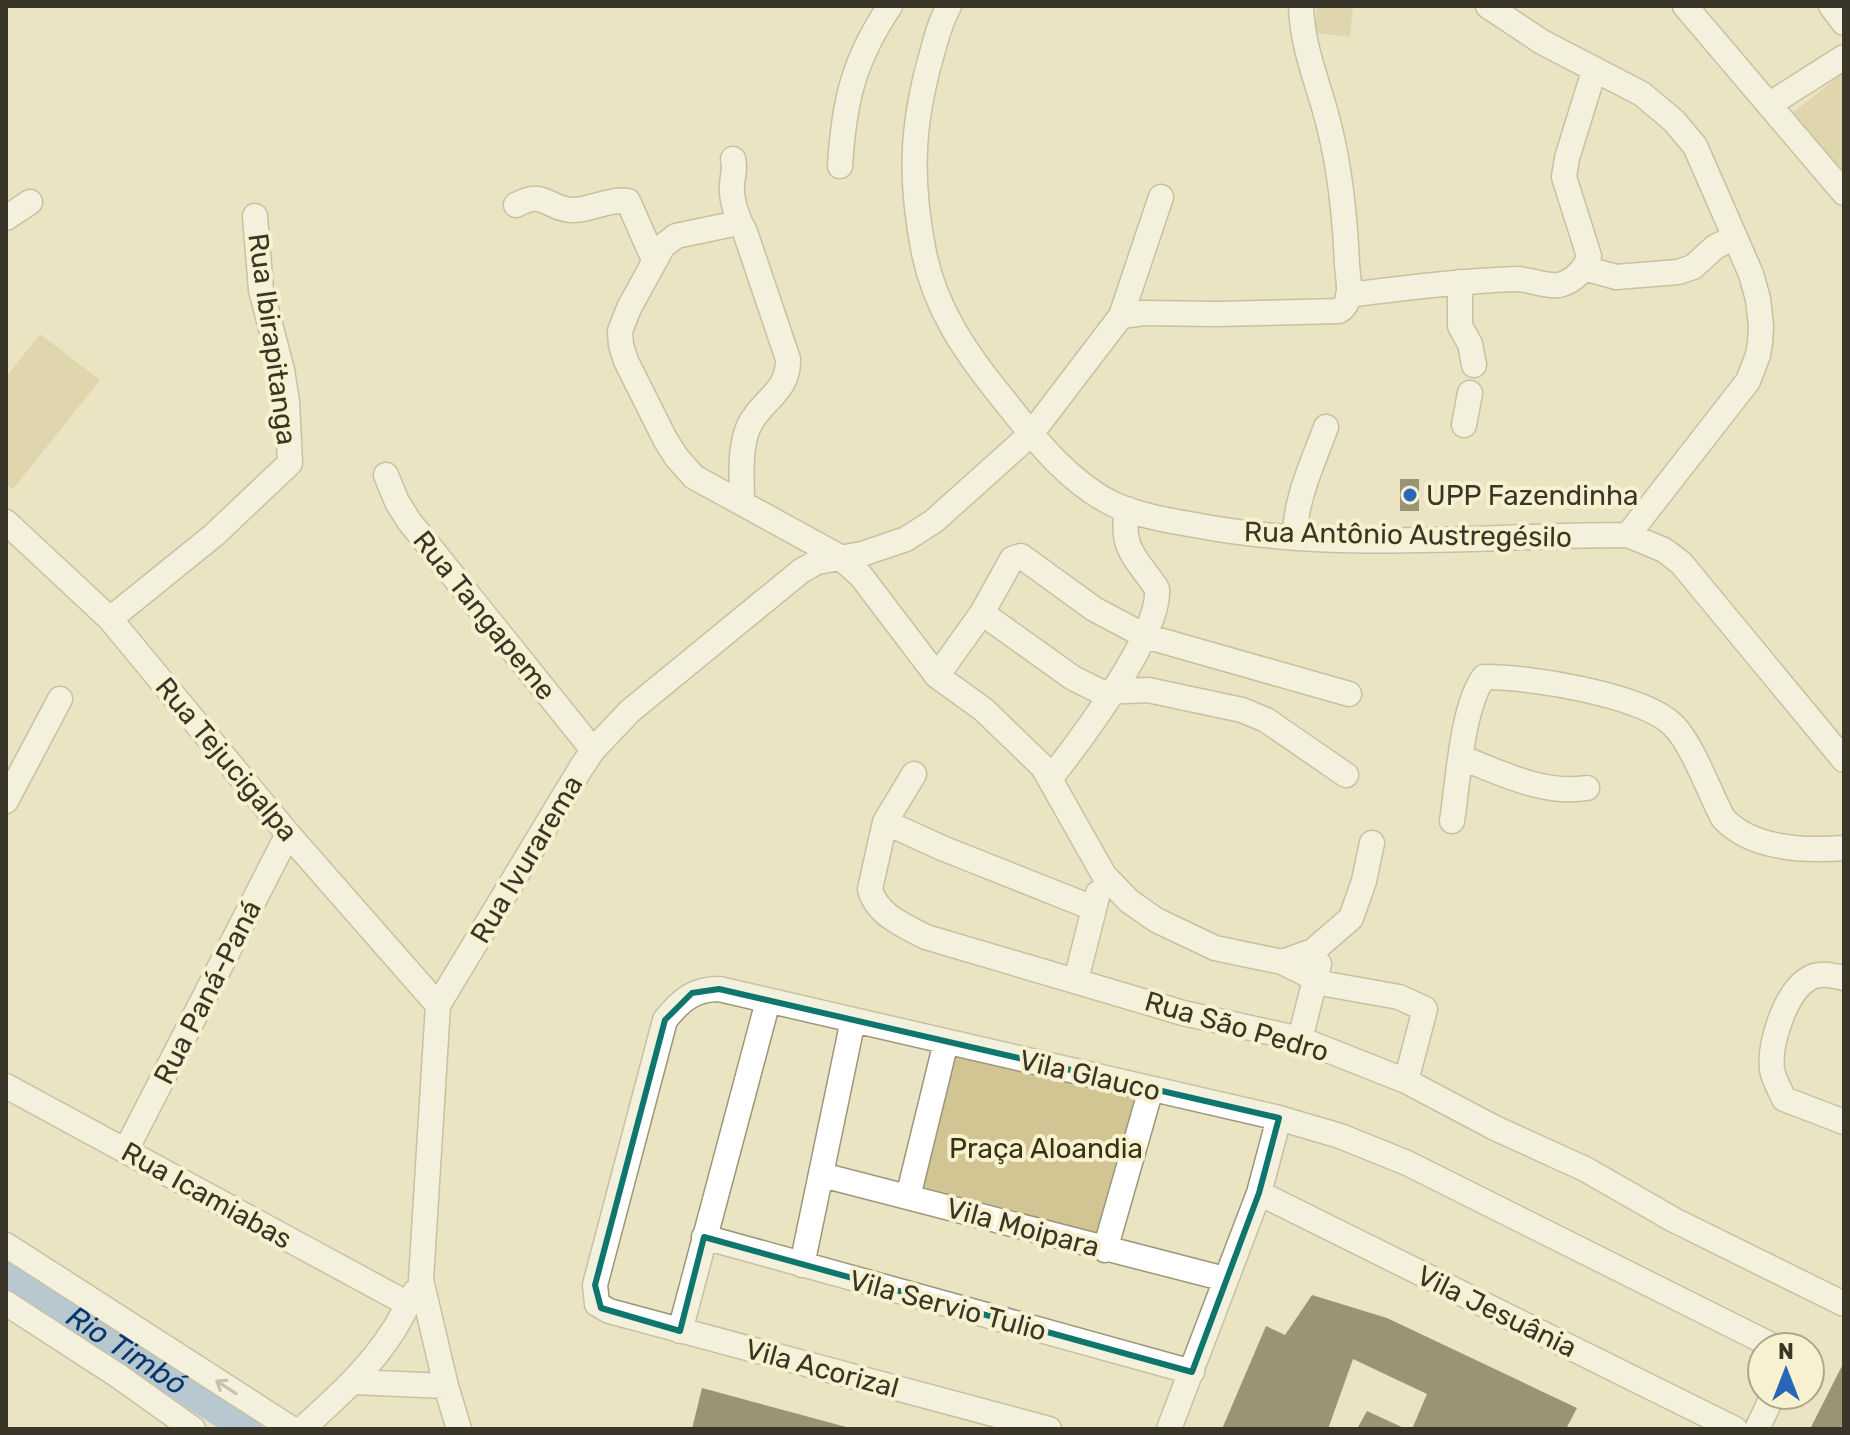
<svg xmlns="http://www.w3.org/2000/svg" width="1850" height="1435" font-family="Rubik,sans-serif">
<rect width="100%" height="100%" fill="#ebe4c3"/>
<path fill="#d0c593" d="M1317,6H1353L1350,37L1314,33Z
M1844,72V185L1789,116Z
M40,334L100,380L13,489L6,484V377Z
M955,1053L1140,1097L1098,1236L919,1190Z"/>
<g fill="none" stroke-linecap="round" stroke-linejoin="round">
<path stroke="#79a6e3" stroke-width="30" id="s1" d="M6,1272L247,1429"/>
</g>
<path fill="#383317" d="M1400,479H1419V511H1400Z
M1312,1295L1387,1318L1577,1408L1566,1429H1412L1427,1394L1353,1359L1328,1429H1222L1266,1326L1285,1335Z
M1844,1362V1424L1839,1429H1810Z
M702,1388L850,1428V1429H692Z
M1367,1411L1406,1429H1357Z"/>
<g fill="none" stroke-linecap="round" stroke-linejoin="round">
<g stroke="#9d9778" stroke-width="27">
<path id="minor" d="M949,6C940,22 936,39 931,57C911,127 910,182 924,253C935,308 966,353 1000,395C1032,435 1066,481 1113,504C1139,516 1172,521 1200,526C1340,552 1487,535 1628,535L1664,550L1681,563L1844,760
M1488,6L1542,42L1642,94L1674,121L1695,146L1751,274L1758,299L1761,326L1760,343L1758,355L1748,381L1628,535
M1685,6L1844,193
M1831,6L1844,23
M1770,104L1844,57
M733,159C736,171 732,175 732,186C731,201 738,220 745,232L788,359C789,393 760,400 748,428C739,451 742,479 742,503
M840,166C844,102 853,61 890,6
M516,205C544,189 546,208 571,210C590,211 609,198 628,201L654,260
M6,218L30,202
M738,223L676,236L663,246L629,308L620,331L621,345L626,361L665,439L677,458L694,477L840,557L861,576L937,676L984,710L1043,767L1104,875L1129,901L1156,920L1215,948L1282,962L1313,951L1351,918L1364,881L1372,843
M1584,268L1616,277L1678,272L1693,267L1715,247L1735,237
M1460,282V326L1470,344L1474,365
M1348,295C1404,288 1460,281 1516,279C1530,279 1545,287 1559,285C1573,282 1586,269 1589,256L1564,177L1567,158L1594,71
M1121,316L1144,313L1217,314L1339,311C1354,302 1348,280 1347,265C1345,213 1339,158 1324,107C1314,73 1302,42 1301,6
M1464,425L1470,393
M386,475L397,502L409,521L593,750
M6,522L110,619L288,834L438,1005
M1295,537C1295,499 1313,463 1326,427
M982,613L1073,678L1101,692L1148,690L1242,710L1266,720L1346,775
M110,619L214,535L290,463L287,402L282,370L261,290L255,216
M937,676L982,613L1012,559L1021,556L1094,609L1145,636L1349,694
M1462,758C1502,773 1543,795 1587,788
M914,774L885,822L870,889C876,914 904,926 926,937L1183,1013L1300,1039L1406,1081L1495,1128L1585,1169L1674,1220L1844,1304
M1050,779C1079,742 1161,634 1157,589C1137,558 1120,551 1127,509
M6,801L60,699
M1452,821C1458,783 1462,706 1484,677C1526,676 1644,695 1673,725C1693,745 1709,792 1723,818C1751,849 1804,851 1844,848
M885,822L942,848L1093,908
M1282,962L1326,984L1399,997L1425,1009L1406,1081
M1844,978C1831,975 1819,972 1808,979C1785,993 1769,1044 1772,1070C1774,1080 1780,1090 1784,1099L1844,1122
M1076,980L1098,893
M1300,1039L1319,964
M6,1086L408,1304
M126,1150L288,834
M822,1175L1225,1279
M1259,1193L1735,1429
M908,1197L946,1042
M704,1237L1192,1372
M6,1245L292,1429
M1105,1250L1151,1089
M802,1265L853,1020
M6,1303L117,1375L193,1429
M680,1331L768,1001
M353,1382L446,1386
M302,1429C335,1399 369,1369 393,1331C401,1319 407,1305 415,1292
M459,1429L446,1386L421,1280L438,1005L581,768L593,750L630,711L801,571L817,562L862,554L906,539L934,521L1031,434L1121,316L1161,197
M1049,1429L609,1311L597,1304L595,1285L665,1020C681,1000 694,989 719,989L1279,1118L1340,1136L1407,1163L1775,1347
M1169,1429L1259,1193L1279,1118
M1757,1429L1773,1395"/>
</g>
<use href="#minor" stroke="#fff" stroke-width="24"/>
</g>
<defs><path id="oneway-shaft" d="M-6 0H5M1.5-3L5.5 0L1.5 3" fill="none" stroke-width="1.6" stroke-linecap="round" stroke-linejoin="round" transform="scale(2)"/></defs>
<use stroke="#9c9a94" href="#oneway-shaft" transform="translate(226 1387) rotate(-147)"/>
<path d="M0 0H1850V1435H0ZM719,989L1279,1118L1259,1193L1192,1372L704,1237L680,1331L601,1308L595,1285L665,1020L692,993Z" fill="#ebe4c3" fill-opacity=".55" fill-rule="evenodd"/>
<path fill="none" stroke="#0f766e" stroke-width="6" stroke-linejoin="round" d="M719,989L1279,1118L1259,1193L1192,1372L704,1237L680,1331L601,1308L595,1285L665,1020L692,993Z"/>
<circle fill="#2767b9" stroke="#f8f1d0" stroke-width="3" cx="1410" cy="495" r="8"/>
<g text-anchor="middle" stroke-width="8" stroke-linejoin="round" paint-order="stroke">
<g font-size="28" fill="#393629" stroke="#f8f1d0">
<text transform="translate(273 339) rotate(82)" y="10">Rua Ibirapitanga</text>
<text transform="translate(1408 534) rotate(1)" y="10">Rua Antônio Austregésilo</text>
<text transform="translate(485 615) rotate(51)" y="10">Rua Tangapeme</text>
<text transform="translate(227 759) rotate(50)" y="10">Rua Tejucigalpa</text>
<text transform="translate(526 859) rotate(-59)" y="10">Rua Ivurarema</text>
<text transform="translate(207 992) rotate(-63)" y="10">Rua Paná-Paná</text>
<text transform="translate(1237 1026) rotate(16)" y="10">Rua São Pedro</text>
<text transform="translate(1090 1075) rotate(13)" y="10">Vila Glauco</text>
<text transform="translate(207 1195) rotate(29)" y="10">Rua Icamiabas</text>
<text transform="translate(1023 1227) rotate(15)" y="10">Vila Moipara</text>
<text transform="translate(948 1305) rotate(15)" y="10">Vila Servio Tulio</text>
<text transform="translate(1497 1311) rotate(26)" y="10">Vila Jesuânia</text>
<text transform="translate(822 1368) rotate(15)" y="10">Vila Acorizal</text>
</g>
<g font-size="28" fill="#393629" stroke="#f8f1d0" text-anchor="start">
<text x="1426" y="505">UPP Fazendinha</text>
</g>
<g font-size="28" fill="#39320f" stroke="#f8f1d0">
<text x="1046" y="1158">Praça Aloandia</text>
</g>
<g font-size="30" font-style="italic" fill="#09376d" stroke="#f8f1d0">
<text dy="10" stroke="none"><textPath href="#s1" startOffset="144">Rio Timbó</textPath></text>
</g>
</g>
<rect width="1850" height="1435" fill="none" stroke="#393629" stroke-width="16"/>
<g transform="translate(1786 1371)"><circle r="38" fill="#f8f1d0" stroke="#aca68d" stroke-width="2"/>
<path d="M0-6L14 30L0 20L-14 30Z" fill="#2767b9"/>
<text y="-12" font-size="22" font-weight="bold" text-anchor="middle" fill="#393629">N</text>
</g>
</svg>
